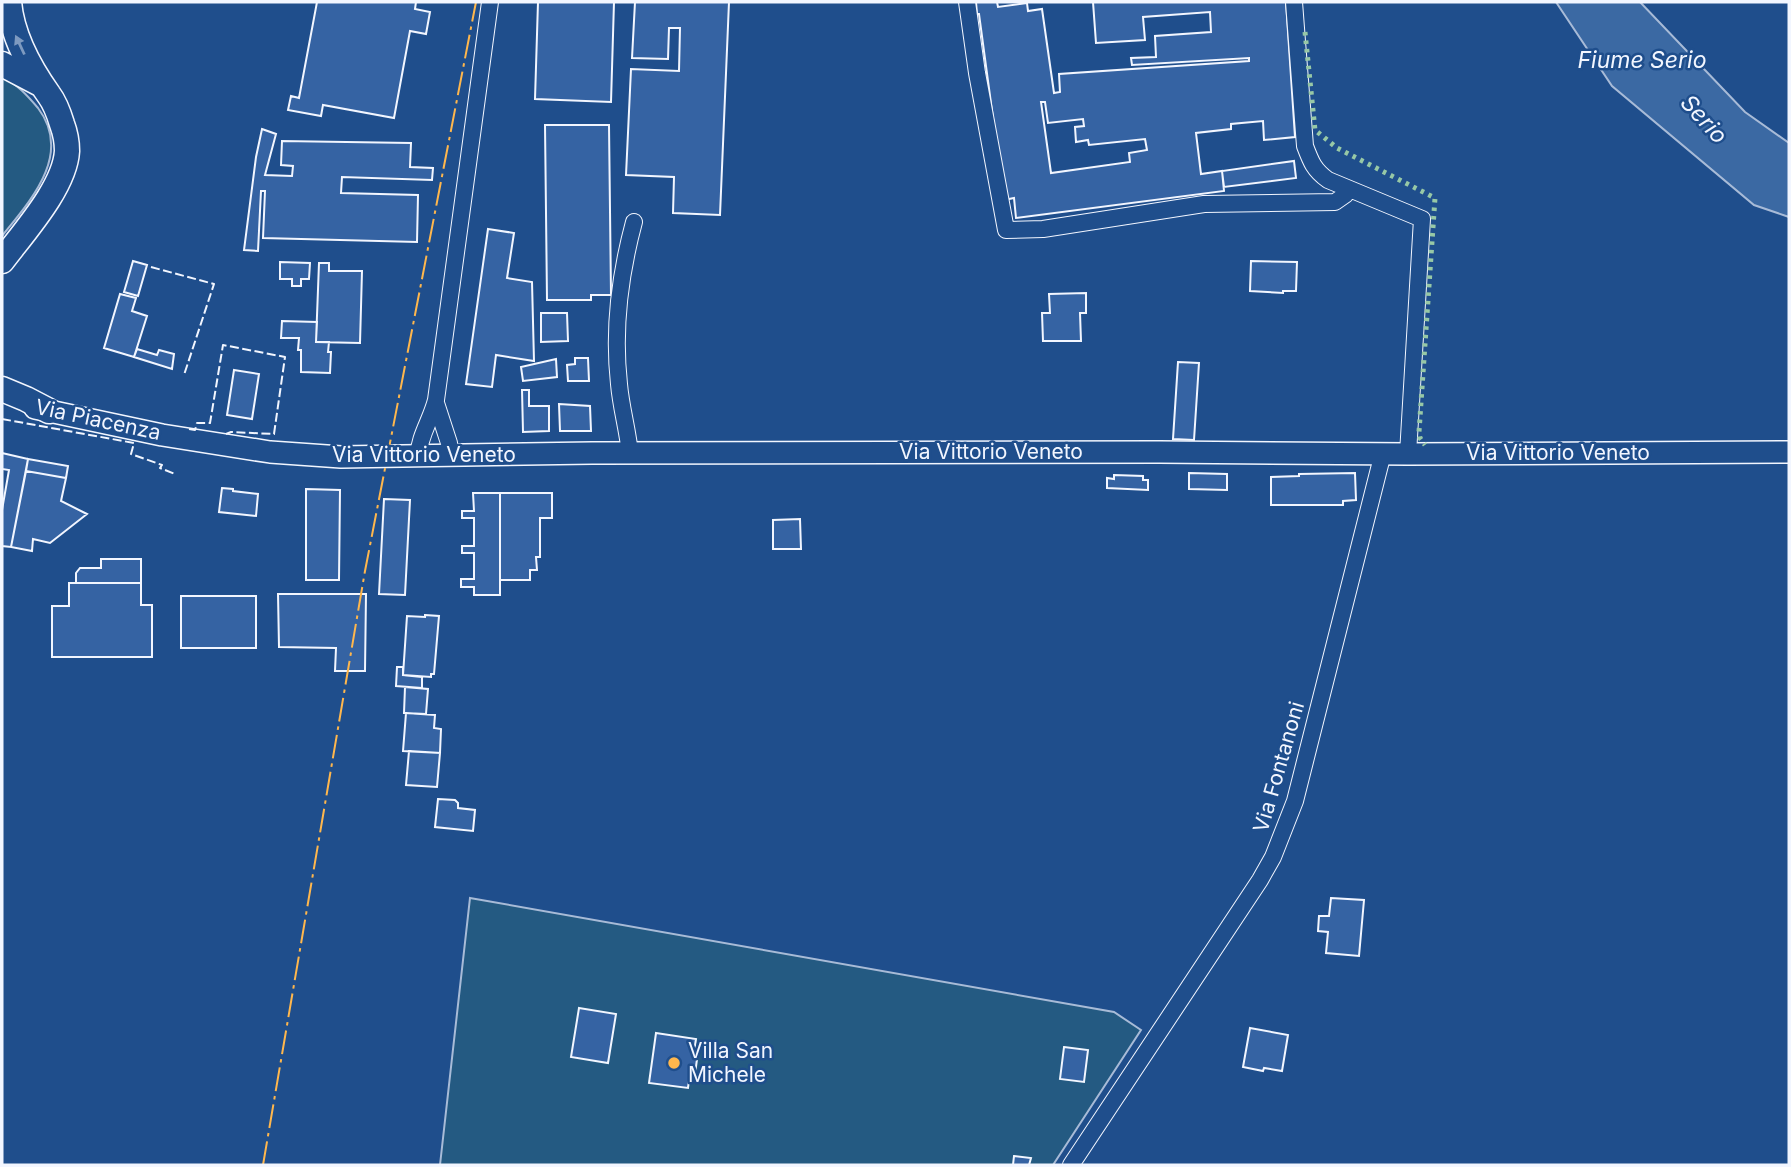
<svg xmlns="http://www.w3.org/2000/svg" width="1791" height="1167" font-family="Inter,sans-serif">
<rect width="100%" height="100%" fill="#1f4e8c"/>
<path fill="#245a82" stroke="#a8bbd7" stroke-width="2" d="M2,77C17,84 27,95 38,108C73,154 31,200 2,236Z
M470,898L1114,1012L1141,1030L1053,1165H440Z"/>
<path fill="#3b69a3" stroke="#a8bbd7" stroke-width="2" d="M1556,2H1640L1745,112L1789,143V217L1754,205L1612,86Z"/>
<path fill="#3563a3" stroke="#f2f6ff" stroke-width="2" fill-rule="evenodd" d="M317,2H416L415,9L430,12L426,34L410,31L394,118L323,105L321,116L288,110L291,96L299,98Z
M538,2H614L611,102L535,99Z
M635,2H729L720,215L673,213L674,177L626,175L631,69L679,71L680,28H669L668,59L632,58Z
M976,2H997L998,7L1027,3L1028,11L1042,9L1054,93L1060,92L1059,74L1249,61V58L1132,65L1131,58L1156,57L1155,36L1211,32L1210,12L1143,17L1145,40L1096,43L1093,2H1286L1295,137L1264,140L1263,121L1231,124V129L1196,133L1201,174L1222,171L1224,191L1016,218L1014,198L1004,200L979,14H977ZM1041,102H1045L1048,123L1083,119L1084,126L1075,127L1076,142L1088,140L1089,145L1145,139L1147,150L1129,153L1130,162L1051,173Z
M545,125H609L611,295H591V300H547Z
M262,129L276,134L265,175L292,176L293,166L281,165L282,141L411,143L410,167L433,168L432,180L342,177L341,193L418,195L417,242L263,238L265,191H261L258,251L244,250L256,157Z
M1294,161L1296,178L1224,187L1222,171Z
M488,229L514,233L507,278L532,282L534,361L496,355L492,387L466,384Z
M133,261L147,265L138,296L124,292Z
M1251,261L1297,262L1296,291H1283V293L1250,291Z
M280,262L310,263L309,279H301V286H292V279H280Z
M319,263H329V271H362L360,343L316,342Z
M1086,293V313H1080L1081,341H1043L1042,313H1050L1049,294Z
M120,294L136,298L132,311L147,316L134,357L104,348Z
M541,313H567L568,341L541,342Z
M282,321L317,322L316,342H329L328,352H331L330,373L301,372V350H298L299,338H281Z
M137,349L157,355L159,350L174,354L172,369L134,357Z
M575,358H588L589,381H568L567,365L575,364Z
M556,359L557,377L523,381L521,367Z
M1178,362L1199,363L1194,440L1173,439Z
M234,370L259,374L252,419L227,415Z
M522,390H529V406H549V431L523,432Z
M559,404L590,406L591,431H560Z
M2,453L28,459L11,547L2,546V510L9,470L2,469Z
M28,459L68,466L66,478L26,471Z
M26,471L66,478L61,501L87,514L50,543L33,539L32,551L11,547Z
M1189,473L1227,474V490L1189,489Z
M1355,473L1356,500L1343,501V505H1271V477L1299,476V474Z
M1114,475L1143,476V480H1148V490L1107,488V478L1114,479Z
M222,488L233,489V491L258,494L256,516L219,512Z
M306,489L340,490L339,580H306Z
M473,493H500V595H474V587H461V579H474V553H462V546H474V518H462V511H474Z
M500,493H552V518H540V557H536L537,570H530V580H500Z
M384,499L410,500L405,595L379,594Z
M800,519L801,549H773V520Z
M101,559H141V583H76V573L80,568H101Z
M69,583H141V605H152V657H52V606H69Z
M278,594H366L365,671H335L336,648L279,647Z
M181,596H256V648H181Z
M425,615L439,616L434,674H431V677L403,675L407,616L425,617Z
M397,667H403V675L422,677V688L396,686Z
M405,687L428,689L426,714L404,713Z
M406,713L435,715L434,728L441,729L440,753L403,751Z
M409,751L440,753L437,787L406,785Z
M438,799L455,800L458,803V808L475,810L473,831L435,827Z
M1331,898L1364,900L1359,956L1326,953L1328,932L1318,931L1319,916H1329Z
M579,1008L616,1014L608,1063L571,1057Z
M1250,1028L1288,1035L1282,1071L1264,1068L1263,1071L1243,1067Z
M656,1033L696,1039L694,1052H698L695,1074L690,1073L688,1088L649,1083Z
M1064,1047L1088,1050L1084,1082L1060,1079Z
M1014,1156L1031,1158L1029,1165H1013Z"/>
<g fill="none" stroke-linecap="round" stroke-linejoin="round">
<g stroke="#f2f6ff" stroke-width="18">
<path id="minor" d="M967,2L977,73L1006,230L1043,229L1204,204L1335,202L1345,195L1349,189
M1294,2L1305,146C1311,162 1314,170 1328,180L1422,219L1408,454
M436,403L449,443L450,457
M630,454C628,431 621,408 619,384C613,330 620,274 634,222
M418,457C419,436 431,420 436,400L490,2
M1071,1165L1260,880L1273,857L1295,801L1383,453"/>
</g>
<g stroke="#f2f6ff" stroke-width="24">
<path id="secondary" d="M35,408L162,435L270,452L341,457L592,453L1159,452L1408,454L1789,452"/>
</g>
<g stroke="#f2f6ff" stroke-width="27">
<path id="trunk" d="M2,64L40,84
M2,261C23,233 65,187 67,151C67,142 65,132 62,124C59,114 55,103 49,95C29,67 12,36 9,2
M2,389L26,399L49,411"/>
</g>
<use href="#minor" stroke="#1f4e8c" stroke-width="16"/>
<use href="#secondary" stroke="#1f4e8c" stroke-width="21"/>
<use href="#trunk" stroke="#1f4e8c" stroke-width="24"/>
<path stroke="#97c8a6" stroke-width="5" stroke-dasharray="3.5 5" stroke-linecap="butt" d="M1305,32L1315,130L1337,148L1435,198L1419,432L1420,438L1425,445"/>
<path stroke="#f2f6ff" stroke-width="2" stroke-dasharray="9 3.5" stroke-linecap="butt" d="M151,267L214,284L184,375
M2,419L134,443L131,454L162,465L160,468L175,474
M189,429L195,430L197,423H210L223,345L285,357L274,434L231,432L226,434"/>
<path stroke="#ffb74d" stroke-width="2" stroke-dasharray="24 5 3.5 5" stroke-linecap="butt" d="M263,1165L365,571L476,2"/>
</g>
<defs><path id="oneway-solid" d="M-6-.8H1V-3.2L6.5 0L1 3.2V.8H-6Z" transform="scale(1.75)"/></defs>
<use fill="#7e9ac0" href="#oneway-solid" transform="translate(20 45) rotate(-115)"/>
<circle fill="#ffb74d" stroke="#1f4e8c" stroke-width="2.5" cx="674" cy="1063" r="7"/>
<g text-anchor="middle" stroke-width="5" stroke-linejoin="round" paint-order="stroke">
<g font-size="21" fill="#f2f6ff" stroke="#1f4e8c">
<text transform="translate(98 420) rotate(12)" y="7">Via Piacenza</text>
<text x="991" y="459">Via Vittorio Veneto</text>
<text x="1558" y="460">Via Vittorio Veneto</text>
<text x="424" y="462">Via Vittorio Veneto</text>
<text transform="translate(1279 767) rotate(-74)" y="7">Via Fontanoni</text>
</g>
<g font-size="21" fill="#f2f6ff" stroke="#1f4e8c" text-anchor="start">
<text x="688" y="1058">Villa San<tspan x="688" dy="24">Michele</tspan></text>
</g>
<g font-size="23" font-style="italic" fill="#f2f6ff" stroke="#1f4e8c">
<text x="1642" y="68">Fiume Serio</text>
<text transform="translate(1704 119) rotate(48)" y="8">Serio</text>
</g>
</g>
<rect width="1791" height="1167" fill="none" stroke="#f2f6ff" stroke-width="7"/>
</svg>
